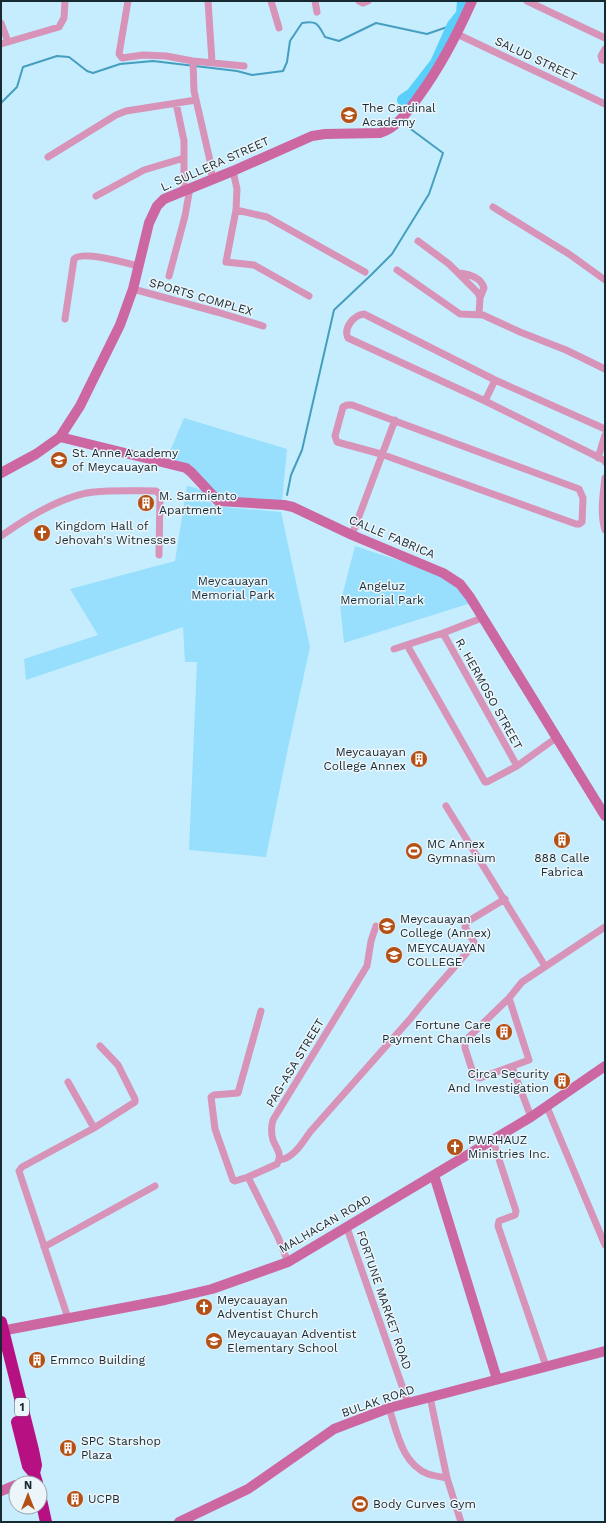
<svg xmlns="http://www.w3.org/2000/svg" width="606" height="1523" font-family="'Work Sans',sans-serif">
<rect width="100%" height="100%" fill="#c6edfe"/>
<path fill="#97dffd" d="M184,418L287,449L282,501L218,496L192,466L167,458Z
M187,486C204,489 205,492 213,506L281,512L310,647L288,748L266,857L189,850L197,662H185L183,627L26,680L24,659L98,635L70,589L175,561Z
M355,546L434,572L458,587L471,603L344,643L340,604Z"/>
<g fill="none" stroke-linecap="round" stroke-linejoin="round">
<path stroke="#459ebf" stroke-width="2" d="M1,103L17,87L23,67L57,56L69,57L87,71L93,73L120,64L153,61L237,71L252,75L283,71L287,62L290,41L302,23C317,20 318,24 325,37L339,41L376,23L427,34L453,25
M402,110L403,100
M287,495L291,475L302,450L334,310L371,275L392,254L429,194L443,153L408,127"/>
<path stroke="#59d0fc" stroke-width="12" d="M403,100L412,94L436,63L453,25L462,14L463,1"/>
<path stroke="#d893b9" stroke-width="7" d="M128,1L119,54L122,58L143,55L166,56L193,61L244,66
M208,1L212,62
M271,1L279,28
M315,1L317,12
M359,1L363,3L368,1
M527,1L605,38
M1,23L8,42
M457,34L605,104
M1,44L59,27L64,18L65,1
M605,49L601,56L602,60L605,61
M193,61L194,91L211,165L212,180
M176,103L184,141V191
M48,157L116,115L126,111L196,100
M233,171L237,189L236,210L226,262L254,265L309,296
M96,196L144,170L184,158
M493,207L569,254L605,280
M236,210L267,217L365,272
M418,241L449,264L478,293L480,298L479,314
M397,270L460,314L483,315L520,332L566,350L605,369
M459,273C468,274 481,277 484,288L480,298
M169,276L185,216L190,188
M133,289L217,312L263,326
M65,319L74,259C82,250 126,263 138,266
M485,401L495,380
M347,405H352L579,489L583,498L582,522L579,524H576L381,454L337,442L335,436L343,407Z
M605,429L495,380L364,314C354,315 343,328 348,338L485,401L604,460L605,462
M598,458L605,435
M605,478C603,495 600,514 605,530
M352,535L395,420
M1,536C25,519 64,495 94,492C114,490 135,491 156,491L160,495L159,555
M443,633L517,766
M407,645L485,782H487L517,766L556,738
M394,649L443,633L482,618
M446,806L545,966
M509,998L529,1060L480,1078L474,1076L465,1048V1043L469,1037L509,998L522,982L605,927
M512,1067L531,1117
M68,1082L94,1128
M547,1107L605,1245
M493,1141L516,1211L515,1215L499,1221L498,1226L546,1366
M279,1160C293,1159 303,1142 310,1132L411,1018C430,993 453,970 473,945L474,942L465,927L467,922L505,899
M248,1177L235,1181L233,1180L215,1129L211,1097L214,1095L238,1093L261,1011
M347,1228L408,1403
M44,1247L155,1186
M288,1262L278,1237L248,1177L277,1164C283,1155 276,1148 273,1140C271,1133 271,1127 273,1120L367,966L371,941L376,926
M68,1318L19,1171L22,1167L94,1128L135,1102V1099L118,1065L100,1046
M430,1397L447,1478L461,1522
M389,1408C397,1432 402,1464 428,1474C434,1476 441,1477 447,1478"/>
<path stroke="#cc67a2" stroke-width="10" d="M60,437L186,468L191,472L218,501L284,505L293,507L352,535L443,573L460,584L470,597L605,816
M1,473L36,454L60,437L80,406L120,325L133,289L149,223L157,206L164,199L233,171L312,136L325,134L380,133C398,127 408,111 419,96C441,66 457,35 472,1
M434,1175L497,1379
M1,1331L165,1300L212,1289L288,1262L531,1117L605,1066
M23,1483L36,1479
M1,1491L16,1485
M179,1522L248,1489L334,1429L389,1408L605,1351"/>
<path stroke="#b61083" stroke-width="12" d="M1,1322L33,1450L36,1465L34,1473
M17,1422L28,1466L34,1473L37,1483
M40,1495L46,1522"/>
</g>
<defs>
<g id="school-disc" transform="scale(0.9)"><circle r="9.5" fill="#b35016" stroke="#ecf5fa"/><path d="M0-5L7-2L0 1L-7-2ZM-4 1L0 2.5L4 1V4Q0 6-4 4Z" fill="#fff"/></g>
<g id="building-disc" transform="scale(0.9)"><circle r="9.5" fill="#b35016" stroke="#ecf5fa"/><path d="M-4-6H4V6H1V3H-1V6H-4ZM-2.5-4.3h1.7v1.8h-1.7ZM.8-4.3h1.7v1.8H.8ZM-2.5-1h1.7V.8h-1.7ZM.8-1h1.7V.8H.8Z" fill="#fff"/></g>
<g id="church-disc" transform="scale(0.9)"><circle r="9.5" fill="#b35016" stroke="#ecf5fa"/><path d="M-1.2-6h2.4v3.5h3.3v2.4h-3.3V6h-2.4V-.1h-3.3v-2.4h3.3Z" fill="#fff"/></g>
<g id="stadium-disc" transform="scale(0.9)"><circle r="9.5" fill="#b35016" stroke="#ecf5fa"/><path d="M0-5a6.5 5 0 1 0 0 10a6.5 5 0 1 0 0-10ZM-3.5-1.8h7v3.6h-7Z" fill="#fff"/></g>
<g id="university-disc" transform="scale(0.9)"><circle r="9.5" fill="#b35016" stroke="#ecf5fa"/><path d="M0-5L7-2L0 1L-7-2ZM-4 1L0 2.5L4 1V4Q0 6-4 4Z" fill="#fff"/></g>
</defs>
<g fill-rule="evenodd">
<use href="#school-disc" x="349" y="115"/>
<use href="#school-disc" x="59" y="460"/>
<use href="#building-disc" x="146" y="503"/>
<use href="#church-disc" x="42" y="533"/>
<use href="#building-disc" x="419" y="759"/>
<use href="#building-disc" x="562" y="840"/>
<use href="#stadium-disc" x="414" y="851"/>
<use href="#university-disc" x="387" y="926"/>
<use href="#university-disc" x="394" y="955"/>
<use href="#building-disc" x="504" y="1032"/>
<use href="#building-disc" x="562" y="1081"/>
<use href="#church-disc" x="455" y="1147"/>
<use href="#church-disc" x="204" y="1307"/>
<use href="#school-disc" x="214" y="1341"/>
<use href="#building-disc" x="37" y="1360"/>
<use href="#building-disc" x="68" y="1448"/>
<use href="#building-disc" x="75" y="1499"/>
<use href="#stadium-disc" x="360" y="1504"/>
</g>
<g text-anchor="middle" stroke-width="3" stroke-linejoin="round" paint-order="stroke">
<rect fill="#ecf5fa" stroke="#57676e" stroke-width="1" x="15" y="1398" width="14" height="18" rx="3"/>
<g font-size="11" font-weight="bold" fill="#172a32">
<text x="22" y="1411">1</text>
</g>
<g font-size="12" fill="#172a32" stroke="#ecf5fa">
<text transform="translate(536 59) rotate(25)" y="4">SALUD STREET</text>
<text transform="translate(215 164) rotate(-24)" y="4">L. SULLERA STREET</text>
<text transform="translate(201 297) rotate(16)" y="4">SPORTS COMPLEX</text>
<text transform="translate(392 537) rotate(23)" y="4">CALLE FABRICA</text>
<text transform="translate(489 694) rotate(61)" y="4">R. HERMOSO STREET</text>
<text transform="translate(295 1063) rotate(-59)" y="4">PAG-ASA STREET</text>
<text transform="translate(325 1224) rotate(-30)" y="4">MALHACAN ROAD</text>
<text transform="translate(384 1300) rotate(71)" y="4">FORTUNE MARKET ROAD</text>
<text transform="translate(378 1401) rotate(-19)" y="4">BULAK ROAD</text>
</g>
<g font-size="12" fill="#172a32" stroke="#ecf5fa" text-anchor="start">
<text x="362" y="112">The Cardinal<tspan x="362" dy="14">Academy</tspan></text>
<text x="72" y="457">St. Anne Academy<tspan x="72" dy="14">of Meycauayan</tspan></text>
<text x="159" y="500">M. Sarmiento<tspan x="159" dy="14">Apartment</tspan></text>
<text x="55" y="530">Kingdom Hall of<tspan x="55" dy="14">Jehovah's Witnesses</tspan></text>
<text x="406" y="756" text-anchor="end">Meycauayan<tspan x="406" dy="14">College Annex</tspan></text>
<text x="427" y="848">MC Annex<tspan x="427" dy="14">Gymnasium</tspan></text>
<text x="562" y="862" text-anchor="middle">888 Calle<tspan x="562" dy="14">Fabrica</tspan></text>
<text x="400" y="923">Meycauayan<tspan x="400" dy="14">College (Annex)</tspan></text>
<text x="407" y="952">MEYCAUAYAN<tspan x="407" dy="14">COLLEGE</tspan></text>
<text x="491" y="1029" text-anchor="end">Fortune Care<tspan x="491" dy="14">Payment Channels</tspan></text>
<text x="549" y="1078" text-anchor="end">Circa Security<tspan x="549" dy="14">And Investigation</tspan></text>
<text x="468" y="1144">PWRHAUZ<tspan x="468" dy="14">Ministries Inc.</tspan></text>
<text x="217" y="1304">Meycauayan<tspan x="217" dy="14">Adventist Church</tspan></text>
<text x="227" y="1338">Meycauayan Adventist<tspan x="227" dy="14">Elementary School</tspan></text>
<text x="50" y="1364">Emmco Building</text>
<text x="81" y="1445">SPC Starshop<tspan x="81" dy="14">Plaza</tspan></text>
<text x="88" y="1503">UCPB</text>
<text x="373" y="1508">Body Curves Gym</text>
</g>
<g font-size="12" fill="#17303b" stroke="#ecf5fa">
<text x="233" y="585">Meycauayan<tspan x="233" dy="14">Memorial Park</tspan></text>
<text x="382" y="590">Angeluz<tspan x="382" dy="14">Memorial Park</tspan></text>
</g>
</g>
<rect width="606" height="1523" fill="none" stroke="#172a32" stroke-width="4"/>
<g transform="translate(28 1495)"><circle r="19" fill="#ecf5fa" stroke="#97a4aa"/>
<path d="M0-3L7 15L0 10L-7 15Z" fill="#b35016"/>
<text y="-6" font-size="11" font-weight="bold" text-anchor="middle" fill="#172a32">N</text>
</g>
</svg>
